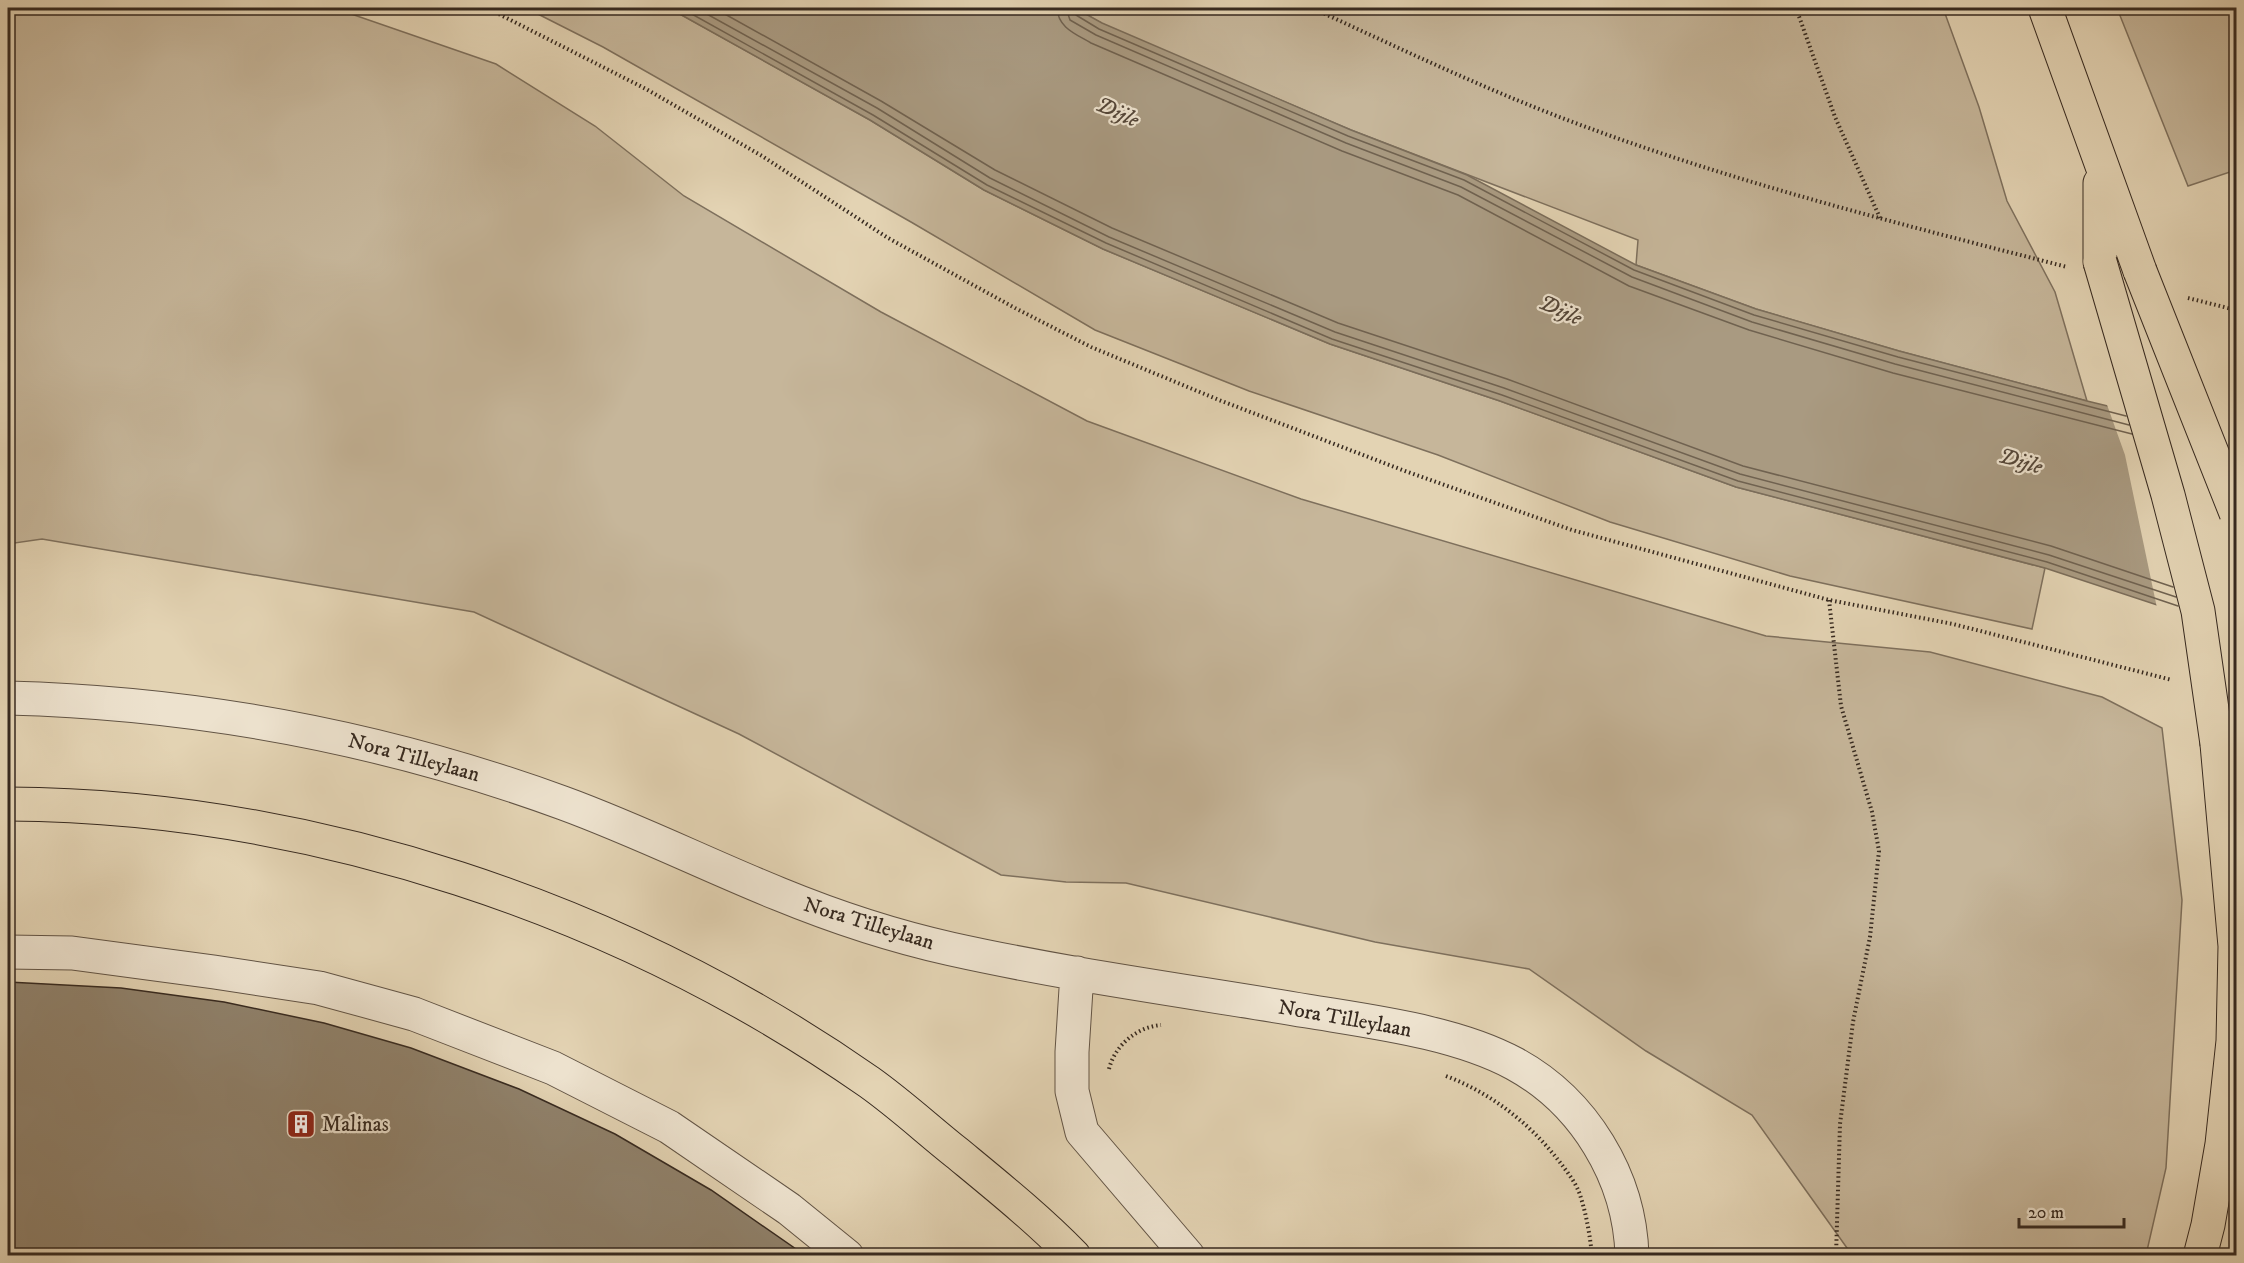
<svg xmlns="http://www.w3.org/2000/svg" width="2244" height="1263" font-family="'IM FELL DW Pica',serif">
<rect width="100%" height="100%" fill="#e3d3b3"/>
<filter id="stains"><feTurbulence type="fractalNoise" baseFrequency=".00333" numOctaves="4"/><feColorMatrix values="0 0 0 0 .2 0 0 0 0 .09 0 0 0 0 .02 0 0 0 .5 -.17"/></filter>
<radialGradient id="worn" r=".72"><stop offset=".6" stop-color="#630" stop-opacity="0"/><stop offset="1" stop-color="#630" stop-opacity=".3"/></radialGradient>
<path fill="#c6b69a" stroke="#7e705d" stroke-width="1.5" d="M8,8H334L496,64L595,126L684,196L881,312L1087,421L1301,499L1766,636L1930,652L2102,697L2162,728L2182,900L2166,1168L2146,1255H1852L1752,1115L1646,1051L1529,969L1375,942L1126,883L1066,882L1001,875L739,734L474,612L42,539L8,544Z
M526,8H669L870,120L984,190L1103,249L1330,344L1500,401L1736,487L2045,568L2032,629L1790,576L1610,522L1438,455L1249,391L1095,330L911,222L603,47Z
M1075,8H1943L1979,107L2007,201L2055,292L2087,401L1899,351L1756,309L1636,265L1638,240L1351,130L1106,26Z
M2117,8H2236V170L2188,186Z"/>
<path fill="#a99a81" stroke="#7b6d5a" stroke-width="1.5" d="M669,8H1075L1102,23L1351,130L1467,175L1636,265L1756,309L1899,351L2087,401L2236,437V631L2045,568L1736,487L1500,401L1330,344L1103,249L984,190L870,120Z"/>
<path fill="#e3d3b3" d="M2106,402L2236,434V634L2157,608L2125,455Z"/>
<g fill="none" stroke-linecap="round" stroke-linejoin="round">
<path stroke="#706250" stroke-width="1.5" d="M681,8L873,115L987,185L1106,243L1332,339L1502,395L1738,481L2047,562L2178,606
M696,8L877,108L990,178L1109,237L1335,332L1504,388L1740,474L2049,555L2176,597
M714,8L881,101L995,170L1112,228L1338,323L1507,379L1743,466L2051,546L2173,587
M1057,8C1058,28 1076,34 1091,43L1342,151L1458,195L1629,286L1749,330L1893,373L2132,434
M1066,8L1070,20L1096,35L1346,143L1461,187L1632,277L1752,322L1895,364L2129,425
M1073,8L1076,15L1099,29L1348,136L1464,180L1634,270L1754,315L1898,357L2126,416"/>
</g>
<path fill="#90826c" stroke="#372a20" stroke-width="1.5" d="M8,982L121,988L224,1002L324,1023L411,1048L519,1089L615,1134L711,1190L806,1256H8Z"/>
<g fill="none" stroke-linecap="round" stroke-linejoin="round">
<g stroke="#625445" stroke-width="35">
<path id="minor" d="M8,698C200,703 382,737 563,803C637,830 707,865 779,894C835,917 893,936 951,949C1068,975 1188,991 1307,1011C1373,1022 1456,1032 1515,1064C1584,1102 1630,1177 1632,1256
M8,952L72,953L214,972L319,988L414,1014L553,1068L669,1127L789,1209L847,1256
M1077,973L1072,1052V1091L1082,1132L1188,1256"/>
</g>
<g stroke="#372a20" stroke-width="35">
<path id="highway" d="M2045,8L2140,271
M2100,183V262
M8,804C311,806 620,908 869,1082C900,1104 928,1130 957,1153C997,1186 1038,1219 1074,1256
M2200,1256L2208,1225L2222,1144L2233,1041L2235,946L2217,744"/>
</g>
<path stroke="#372a20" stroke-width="4" stroke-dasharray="1.5 3" stroke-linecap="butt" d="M487,8L646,89L762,156L888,238L1015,308L1091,347L1219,400L1405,471L1572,530L1829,600L1953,624L2172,680
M1312,8C1397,47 1482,88 1570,121C1732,182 1900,224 2067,267
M1796,8L1835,117L1880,218
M2188,298L2236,310
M1829,600L1841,706L1872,812L1879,851L1870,937L1853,1022L1840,1124L1836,1256
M1109,1069C1115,1045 1137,1027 1161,1025
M1446,1076C1493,1094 1532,1125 1562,1165C1568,1173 1575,1182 1579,1192C1586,1212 1590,1235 1592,1256"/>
<use href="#minor" stroke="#ede2ce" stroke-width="33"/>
<use href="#highway" stroke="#e3d3b3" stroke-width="33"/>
<g stroke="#372a20" stroke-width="35" stroke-linecap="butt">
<path id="highway-bridge" d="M2100,262L2168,495L2198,611L2217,744
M2140,271L2236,513"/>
</g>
<use href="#highway-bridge" stroke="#e3d3b3" stroke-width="33"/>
</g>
<defs>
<g id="building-square" transform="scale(1.5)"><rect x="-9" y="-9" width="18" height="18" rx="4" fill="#8f2418" stroke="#ede2ce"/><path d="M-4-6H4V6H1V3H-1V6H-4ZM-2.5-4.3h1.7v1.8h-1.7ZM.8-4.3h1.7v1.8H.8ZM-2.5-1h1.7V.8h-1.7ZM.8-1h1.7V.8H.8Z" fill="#fff"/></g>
</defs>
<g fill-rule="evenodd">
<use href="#building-square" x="301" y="1124"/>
</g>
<g text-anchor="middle" stroke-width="4.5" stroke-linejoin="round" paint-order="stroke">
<g font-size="21" fill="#372a20" stroke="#ede2ce">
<text transform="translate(414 757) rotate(15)" y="7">Nora Tilleylaan</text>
<text transform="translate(869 923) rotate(17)" y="7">Nora Tilleylaan</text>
<text transform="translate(1345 1018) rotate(10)" y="7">Nora Tilleylaan</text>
</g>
<g font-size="21" fill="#372a20" stroke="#ede2ce" text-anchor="start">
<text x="322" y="1131">Malinas</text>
</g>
<g font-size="22" font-style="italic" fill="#544638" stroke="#ede2ce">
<text transform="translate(1118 111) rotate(24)" y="8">Dijle</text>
<text transform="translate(1561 309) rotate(24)" y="8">Dijle</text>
<text transform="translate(2021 460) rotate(16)" y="8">Dijle</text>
</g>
</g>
<rect width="2244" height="1263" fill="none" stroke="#e3d3b3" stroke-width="30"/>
<rect x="9" y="9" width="2226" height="1245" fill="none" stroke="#372a20" stroke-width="3"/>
<rect x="15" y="15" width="2214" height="1233" fill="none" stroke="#372a20" stroke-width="1.5"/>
<path d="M2019 1218v9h105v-9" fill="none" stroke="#372a20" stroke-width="3"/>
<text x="2028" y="1218" font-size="18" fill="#372a20" stroke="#ede2ce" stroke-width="4.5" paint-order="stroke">20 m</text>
<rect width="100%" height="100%" filter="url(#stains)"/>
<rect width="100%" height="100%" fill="url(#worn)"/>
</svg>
